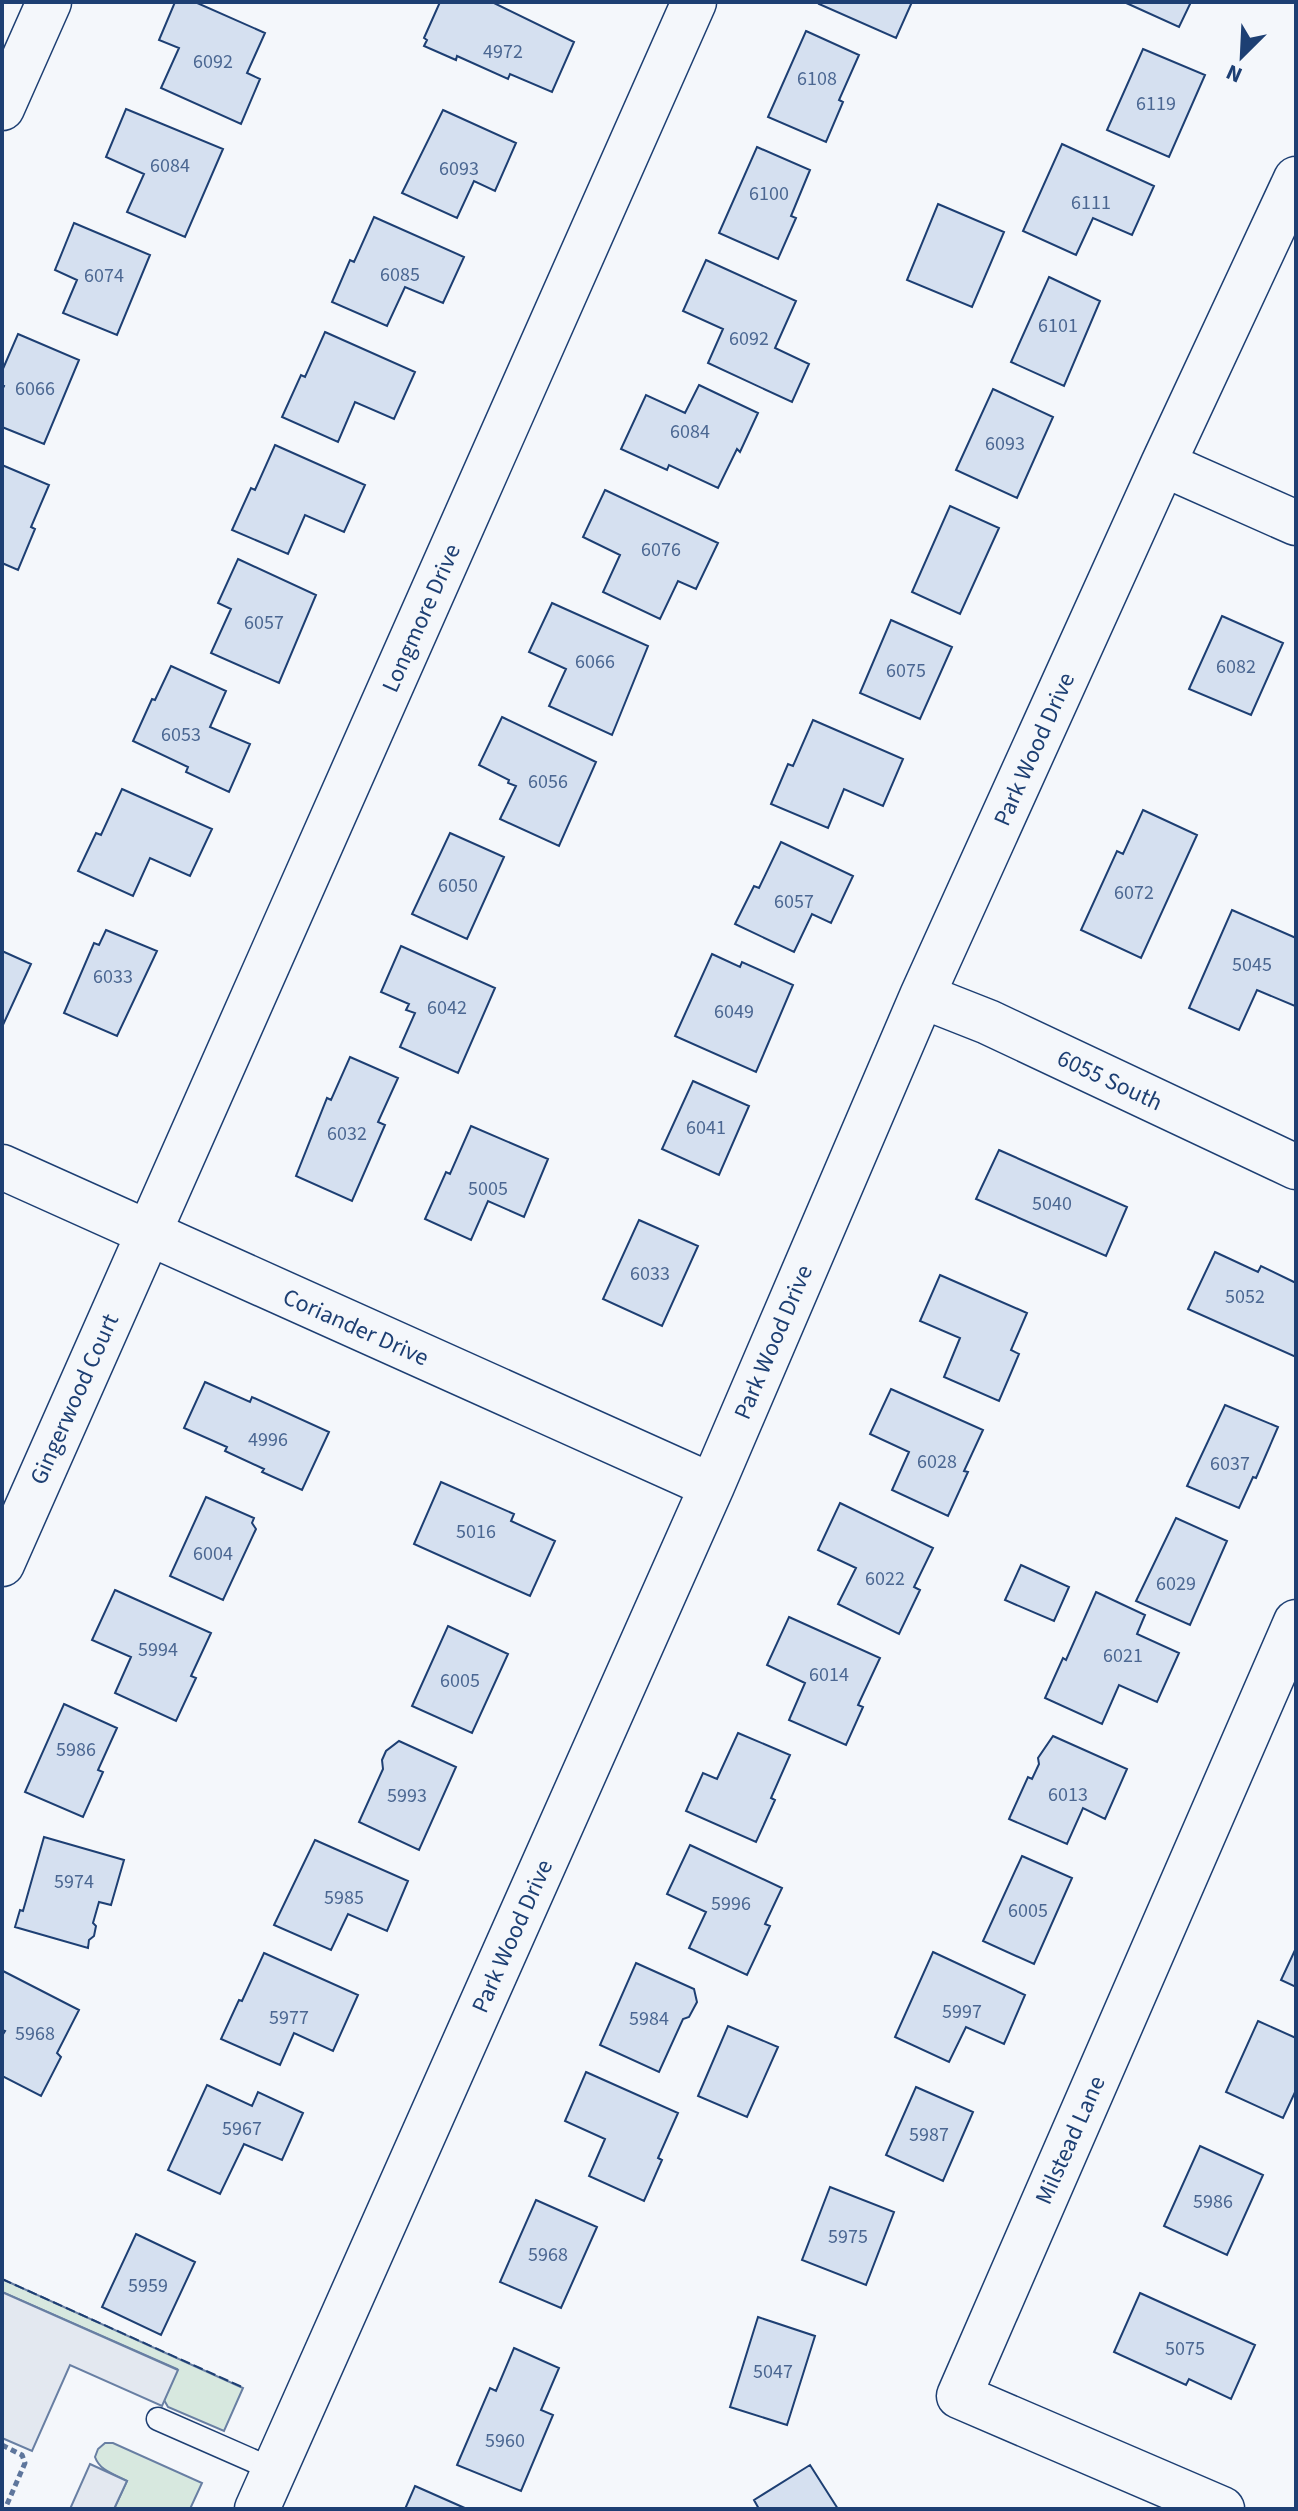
<svg xmlns="http://www.w3.org/2000/svg" width="1298" height="2511" font-family="'Source Sans 3',sans-serif">
<rect width="100%" height="100%" fill="#f4f7fb"/>
<path fill="#d7e8df" stroke="#687fa3" stroke-width="2" d="M2,2279L243,2388L224,2431L168,2407L164,2400L177,2369L2,2292Z
M105,2443H113L202,2483L190,2509H114L127,2481C114,2474 100,2471 95,2457L98,2449Z"/>
<path fill="#e3e8f0" stroke="#687fa3" stroke-width="2" d="M2,2292L178,2370L162,2406L70,2365L32,2451L2,2438Z
M90,2464L127,2481L114,2509H70Z"/>
<path fill="#d5e0f0" stroke="#1d3f73" stroke-width="2" d="M175,2H195L265,33L247,73L260,79L241,124L161,88L179,48L159,40Z
M440,2H492L574,42L552,92L510,74L508,79L457,56L456,60L424,46L427,40L424,38Z
M820,2H912L896,38L819,4Z
M1124,2H1191L1179,27Z
M806,31L859,55L839,100L843,102L826,142L768,117Z
M1143,49L1205,75L1169,157L1107,130Z
M126,109L223,149L185,237L127,212L144,174L106,157Z
M443,110L516,143L495,191L474,181L457,218L402,193Z
M1062,144L1154,186L1132,235L1093,218L1076,255L1023,231Z
M757,147L810,170L791,216L796,218L778,259L719,233Z
M938,204L1004,232L972,307L907,280Z
M374,217L464,257L443,303L405,287L387,326L332,302L350,260L354,262Z
M74,223L150,255L117,335L63,313L77,280L55,270Z
M706,260L796,301L775,348L809,364L792,402L708,363L723,329L683,311Z
M1049,277L1100,301L1064,386L1011,362Z
M325,332L415,372L394,419L355,402L338,442L282,417L301,375L305,377Z
M18,334L79,360L44,444L2,427V390L4,386L2,385V371Z
M699,385L758,413L740,452L737,449L718,488L669,465L667,470L621,449L646,395L685,413Z
M993,389L1053,417L1017,498L956,470Z
M275,445L365,485L344,532L305,515L288,554L232,530L251,488L255,490Z
M2,465L49,485L31,527L35,529L18,570L2,563Z
M605,490L718,543L696,589L678,581L660,619L603,592L620,555L583,537Z
M950,506L999,528L960,614L912,592Z
M238,559L316,595L279,683L211,653L231,609L218,603Z
M552,603L648,646L612,735L549,706L566,669L529,652Z
M1222,616L1283,643L1251,715L1189,689Z
M891,620L952,647L920,719L860,693Z
M171,666L226,691L210,727L250,744L229,792L186,772L188,767L133,741L152,699L155,700Z
M502,717L596,762L559,846L500,819L516,786L508,783L509,780L479,765Z
M813,720L903,759L883,806L844,789L828,828L771,804L788,764L793,766Z
M122,789L212,829L190,876L150,858L133,896L78,871L96,833L101,835Z
M1143,810L1197,835L1141,958L1081,930L1117,851L1123,854Z
M450,833L504,857L467,939L412,914Z
M781,842L853,876L831,923L812,914L794,952L735,924L754,886L759,888Z
M1232,910L1296,938L1295,1006L1257,990L1239,1030L1189,1008Z
M106,930L157,951L117,1036L64,1013L94,943L99,945Z
M401,946L495,988L458,1073L400,1047L415,1013L406,1010L409,1004L381,992Z
M2,951L31,964L2,1027Z
M712,954L740,967L742,962L793,985L756,1072L675,1036Z
M350,1057L398,1078L378,1122L385,1125L352,1201L296,1176L327,1098L331,1100Z
M693,1081L749,1106L719,1175L662,1149Z
M471,1126L548,1159L524,1217L488,1201L471,1240L425,1219L446,1172L450,1174Z
M999,1150L1127,1207L1106,1256L976,1199Z
M639,1220L698,1246L662,1326L603,1299Z
M1215,1252L1258,1272L1261,1266L1296,1283V1357L1188,1309Z
M940,1275L1027,1313L1011,1350L1019,1354L999,1401L944,1377L960,1338L920,1321Z
M205,1382L250,1402L252,1397L329,1432L302,1490L262,1472L264,1469L225,1451L227,1447L184,1428Z
M891,1389L983,1430L964,1471L968,1472L948,1516L892,1490L909,1452L870,1434Z
M1225,1405L1278,1427L1256,1478L1253,1477L1239,1508L1187,1486Z
M441,1482L514,1514L511,1521L555,1541L530,1596L414,1544Z
M206,1497L254,1518L252,1523L256,1529L223,1600L170,1576Z
M840,1503L933,1548L914,1587L920,1590L899,1634L838,1604L856,1568L818,1550Z
M1176,1518L1227,1541L1190,1625L1136,1601Z
M1021,1565L1069,1587L1054,1621L1005,1600Z
M115,1590L211,1633L191,1676L196,1678L176,1721L115,1693L131,1657L92,1640Z
M1096,1592L1145,1615L1137,1634L1179,1653L1157,1702L1119,1685L1102,1724L1045,1698L1063,1658L1066,1660Z
M789,1617L880,1658L858,1705L863,1707L846,1745L789,1720L805,1683L767,1665Z
M448,1626L508,1654L472,1733L412,1706Z
M64,1704L117,1728L98,1770L103,1772L83,1817L25,1792Z
M738,1733L790,1755L771,1798L775,1800L756,1842L686,1811L703,1773L717,1779Z
M1053,1736L1127,1769L1105,1819L1083,1808L1067,1844L1009,1819L1028,1777L1032,1779L1039,1764L1038,1758Z
M399,1741L456,1767L419,1850L359,1822L383,1769L382,1760L386,1751Z
M44,1837L124,1860L111,1905L99,1902L93,1923L96,1926L94,1936L89,1940L88,1948L15,1927L20,1910L23,1911Z
M315,1840L408,1881L387,1931L348,1914L331,1950L274,1925Z
M690,1845L782,1888L765,1924L770,1926L747,1975L689,1948L706,1912L667,1894Z
M1022,1856L1072,1878L1034,1964L983,1941Z
M1296,1948V1987L1281,1980Z
M933,1952L1025,1995L1004,2044L966,2027L949,2062L895,2037Z
M264,1953L358,1995L333,2051L294,2033L280,2065L221,2039L239,2000L242,2001Z
M636,1963L694,1989L697,2002L689,2017L683,2019L659,2072L600,2045Z
M3,1971L79,2010L57,2053L61,2057L41,2096L2,2076V2036L5,2031L2,2030Z
M1258,2021L1296,2038V2090L1283,2118L1226,2092Z
M728,2026L778,2047L747,2117L698,2096Z
M586,2072L678,2113L658,2158L662,2160L644,2201L589,2176L605,2139L565,2121Z
M207,2085L252,2106L258,2092L303,2113L282,2160L244,2144L220,2194L168,2170Z
M916,2087L973,2112L943,2181L886,2155Z
M1200,2146L1263,2175L1227,2255L1164,2226Z
M830,2187L894,2212L866,2285L802,2260Z
M536,2200L597,2227L561,2308L500,2282Z
M136,2234L195,2262L161,2335L102,2307Z
M1140,2293L1255,2345L1231,2399L1189,2379L1186,2385L1114,2352Z
M758,2317L815,2336L787,2425L730,2407Z
M514,2348L559,2368L541,2410L553,2415L521,2491L457,2465L490,2388L496,2391Z
M810,2465L838,2509H759L754,2500Z
M415,2486L467,2509H405Z"/>
<g fill="none" stroke-linecap="round" stroke-linejoin="round">
<g stroke="#1d3f73" stroke-width="25">
<path id="lane" d="M158,2419L274,2470"/>
</g>
<g stroke="#1d3f73" stroke-width="47">
<path id="street" d="M2,108L49,2
M1163,464L1296,523
M922,996L988,1022L1296,1167
M2,1167L712,1486
M2,1564L694,2
M257,2509L712,1486L922,996L1163,464L1296,179
M1222,2509L959,2396L1296,1622"/>
</g>
<path stroke="#5e769c" stroke-width="5" stroke-dasharray="6 4" stroke-linecap="butt" d="M2,2445L22,2455L25,2463L5,2509"/>
<use href="#lane" stroke="#f4f7fb" stroke-width="22"/>
<use href="#street" stroke="#f4f7fb" stroke-width="44"/>
<path stroke="#1d3f73" stroke-width="2" stroke-dasharray="10 4" stroke-linecap="butt" d="M2,2279L242,2387"/>
</g>
<g text-anchor="middle" stroke-width="6" stroke-linejoin="round" paint-order="stroke">
<g font-size="20" fill="#4b6792">
<text x="503" y="58">4972</text>
<text x="213" y="68">6092</text>
<text x="817" y="85">6108</text>
<text x="1156" y="110">6119</text>
<text x="170" y="172">6084</text>
<text x="459" y="175">6093</text>
<text x="769" y="200">6100</text>
<text x="1091" y="209">6111</text>
<text x="400" y="281">6085</text>
<text x="104" y="282">6074</text>
<text x="1058" y="332">6101</text>
<text x="749" y="345">6092</text>
<text x="35" y="395">6066</text>
<text x="690" y="438">6084</text>
<text x="1005" y="450">6093</text>
<text x="661" y="556">6076</text>
<text x="264" y="629">6057</text>
<text x="595" y="668">6066</text>
<text x="1236" y="673">6082</text>
<text x="906" y="677">6075</text>
<text x="181" y="741">6053</text>
<text x="548" y="788">6056</text>
<text x="458" y="892">6050</text>
<text x="1134" y="899">6072</text>
<text x="794" y="908">6057</text>
<text x="1252" y="971">5045</text>
<text x="113" y="983">6033</text>
<text x="447" y="1014">6042</text>
<text x="734" y="1018">6049</text>
<text x="706" y="1134">6041</text>
<text x="347" y="1140">6032</text>
<text x="488" y="1195">5005</text>
<text x="1052" y="1210">5040</text>
<text x="650" y="1280">6033</text>
<text x="1245" y="1303">5052</text>
<text x="268" y="1446">4996</text>
<text x="937" y="1468">6028</text>
<text x="1230" y="1470">6037</text>
<text x="476" y="1538">5016</text>
<text x="213" y="1560">6004</text>
<text x="885" y="1585">6022</text>
<text x="1176" y="1590">6029</text>
<text x="158" y="1656">5994</text>
<text x="1123" y="1662">6021</text>
<text x="829" y="1681">6014</text>
<text x="460" y="1687">6005</text>
<text x="76" y="1756">5986</text>
<text x="1068" y="1801">6013</text>
<text x="407" y="1802">5993</text>
<text x="74" y="1888">5974</text>
<text x="344" y="1904">5985</text>
<text x="731" y="1910">5996</text>
<text x="1028" y="1917">6005</text>
<text x="962" y="2018">5997</text>
<text x="289" y="2024">5977</text>
<text x="649" y="2025">5984</text>
<text x="35" y="2040">5968</text>
<text x="242" y="2135">5967</text>
<text x="929" y="2141">5987</text>
<text x="1213" y="2208">5986</text>
<text x="848" y="2243">5975</text>
<text x="548" y="2261">5968</text>
<text x="148" y="2292">5959</text>
<text x="1185" y="2355">5075</text>
<text x="773" y="2378">5047</text>
<text x="505" y="2447">5960</text>
</g>
<g font-size="24" fill="#1d3f73" stroke="#f4f7fb">
<text transform="translate(421 618) rotate(-66)" y="8">Longmore Drive</text>
<text transform="translate(1034 749) rotate(-66)" y="8">Park Wood Drive</text>
<text transform="translate(1110 1080) rotate(25)" y="8">6055 South</text>
<text transform="translate(356 1327) rotate(24)" y="8">Coriander Drive</text>
<text transform="translate(773 1342) rotate(-67)" y="8">Park Wood Drive</text>
<text transform="translate(74 1399) rotate(-66)" y="8">Gingerwood Court</text>
<text transform="translate(512 1936) rotate(-66)" y="8">Park Wood Drive</text>
<text transform="translate(1070 2140) rotate(-66)" y="8">Milstead Lane</text>
</g>
</g>
<rect width="1298" height="2511" fill="none" stroke="#1d3f73" stroke-width="8"/>
<g transform="translate(1242 56) rotate(204)" stroke="#f4f7fb" stroke-width="6" paint-order="stroke">
<path d="M0-6L14 30L0 20L-14 30Z" fill="#1d3f73"/>
<text y="-12" font-size="22" font-weight="bold" text-anchor="middle" fill="#1d3f73">N</text>
</g>
</svg>
